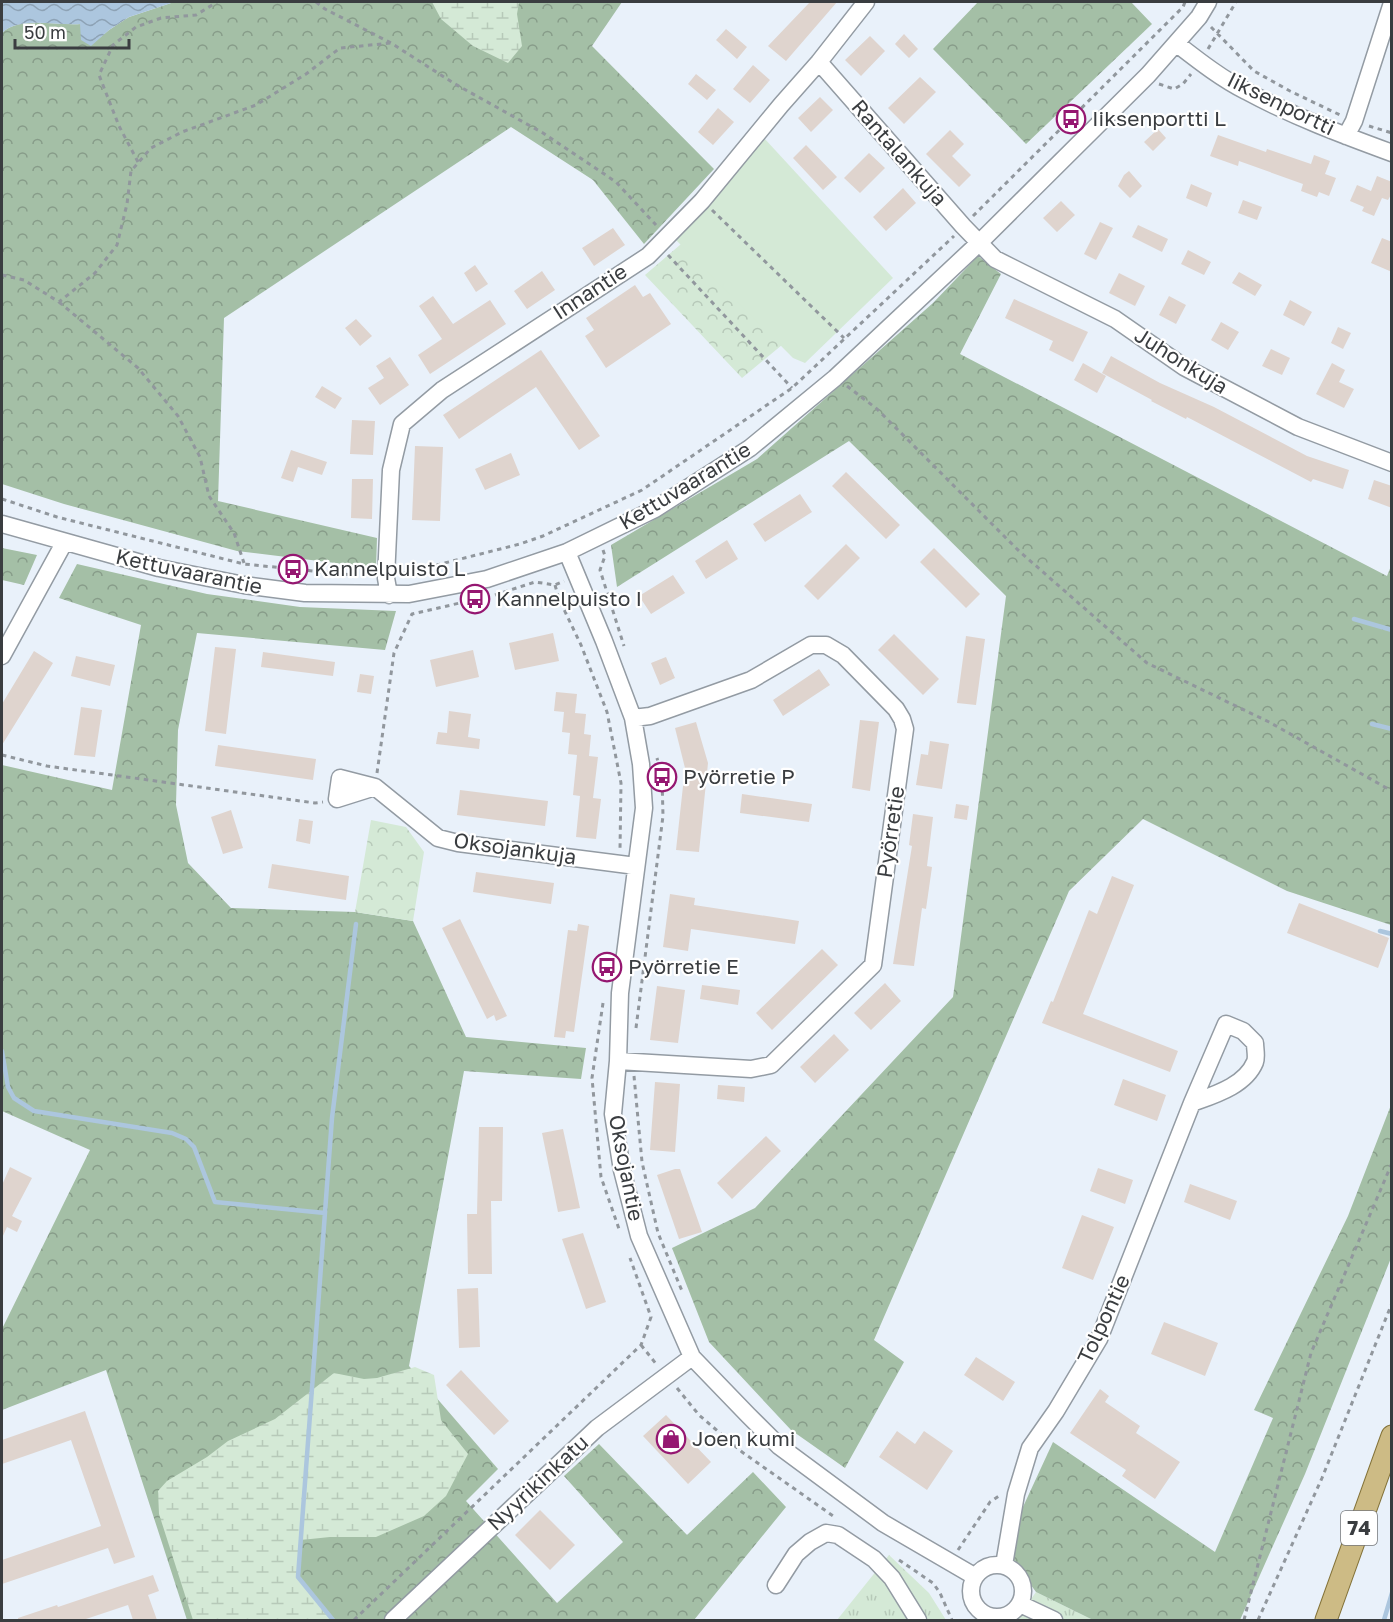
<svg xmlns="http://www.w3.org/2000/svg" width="1393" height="1622" font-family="'Golos Text',sans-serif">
<defs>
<pattern id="grass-tufts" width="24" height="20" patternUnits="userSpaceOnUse" patternTransform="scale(1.5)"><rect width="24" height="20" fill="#d4e9d6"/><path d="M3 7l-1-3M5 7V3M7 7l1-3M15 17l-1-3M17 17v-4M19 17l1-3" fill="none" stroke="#b7c9b9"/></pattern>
<pattern id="forest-crowns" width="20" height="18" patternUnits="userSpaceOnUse" patternTransform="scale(1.5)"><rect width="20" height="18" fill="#a4bfa6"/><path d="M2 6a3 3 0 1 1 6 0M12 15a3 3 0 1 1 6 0" fill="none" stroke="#879c89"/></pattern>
<pattern id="wetland-marsh" width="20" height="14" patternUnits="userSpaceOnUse" patternTransform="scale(1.5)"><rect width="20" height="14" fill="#d4e9d6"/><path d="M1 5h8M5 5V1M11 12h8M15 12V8" fill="none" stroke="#b7c9b9"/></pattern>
<pattern id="park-crowns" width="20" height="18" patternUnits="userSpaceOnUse" patternTransform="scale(1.5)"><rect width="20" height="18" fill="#d4e9d6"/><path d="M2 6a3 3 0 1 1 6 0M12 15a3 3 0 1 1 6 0" fill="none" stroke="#b7c9b9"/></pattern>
<pattern id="water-waves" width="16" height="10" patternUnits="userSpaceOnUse" patternTransform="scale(1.5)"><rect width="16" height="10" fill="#acc6de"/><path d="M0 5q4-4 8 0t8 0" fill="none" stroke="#8da2b5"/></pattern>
</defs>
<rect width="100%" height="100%" fill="#e9f1fa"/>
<path fill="url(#grass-tufts)" d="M889,1555L929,1593L946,1620H837Z
M1036,1592L1093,1620H1016Z"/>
<path fill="url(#forest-crowns)" d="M174,2H622L592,46L714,169L644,244L593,180L511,127L224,318L218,501L377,538L376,568L237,551L64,504L2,484V33C19,16 57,26 81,24L91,45L109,30L129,17Z
M978,2H1131L1152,24L1026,144L933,49Z
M978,256L1001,274L960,354L1387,576L1391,566V925L1287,891L1143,819L1069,891L874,1340L904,1362L845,1468L791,1430L709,1342L672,1248L755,1208L953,997L1006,596L849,441L617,587L611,545L757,459L933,303Z
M2,548L37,555L24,585L2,580Z
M77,564L207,594L300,607L396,611L385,650L197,633L178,730L176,805L188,863L231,908L355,912L413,921L466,1037L586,1048L581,1079L464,1071L409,1366L498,1469L466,1501L557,1603L623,1542L564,1476L599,1444L687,1535L753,1472L786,1507L694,1620H187L106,1370L2,1410V1329L90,1150L2,1111V765L112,790L141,625L59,598Z
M1391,1105V1258L1305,1474L1240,1620H1093L1036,1592L1004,1548L1053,1442L1215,1552L1273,1418L1254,1410L1348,1216Z"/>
<path fill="url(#wetland-marsh)" d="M432,2H519L517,14L522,46L508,63L473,46L441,19Z
M415,1367L434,1375L441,1420L468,1454L446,1496L424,1516L376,1537H330L301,1540L298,1577L333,1620H193L159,1514L158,1491L167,1481L207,1457L228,1441L275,1419L334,1373L364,1379L377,1378Z"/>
<path fill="url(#park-crowns)" d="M716,214L875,268L742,378L645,275Z
M371,820L406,827L424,852L413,921L355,912Z"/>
<path fill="#d4e9d6" d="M764,138L893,278L805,363L793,358L673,237Z"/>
<path fill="url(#water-waves)" d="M2,2H174L129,17L109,30L91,46L81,40L80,24C56,26 20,16 2,33Z"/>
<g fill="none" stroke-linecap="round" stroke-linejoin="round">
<path stroke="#acc6de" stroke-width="4.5" d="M1354,619L1392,630
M1372,724L1392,729
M1380,931L1392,934
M2,1051L8,1087L14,1098L34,1111L172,1133L186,1139L194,1147L215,1202L325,1213
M333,1620L298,1577L332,1118L356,924
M1384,1620L1392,1593"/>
</g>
<path fill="#dfd4ce" d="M810,2H837L786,61L768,46Z
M726,29L747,47L737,59L716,40Z
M904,34L918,49L909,58L895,44Z
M870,36L885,51L861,76L845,60Z
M753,65L770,80L750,103L733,89Z
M696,74L716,90L707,100L688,84Z
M920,77L936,92L904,124L888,108Z
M820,97L833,110L811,132L798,118Z
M718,108L734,122L713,145L698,132Z
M1158,129L1166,138L1153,151L1144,142Z
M950,130L964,144L952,156L971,175L959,187L926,154Z
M1218,135L1266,152L1267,149L1311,164L1314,155L1330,161L1325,174L1336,178L1329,196L1319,192L1317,197L1301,191L1303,184L1239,161L1238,166L1210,156Z
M806,145L837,177L823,190L793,158Z
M869,153L885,168L860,193L844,178Z
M1129,171L1142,186L1130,198L1118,186L1124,175Z
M1377,176L1392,182V193L1388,200L1382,198L1374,216L1362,211L1364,207L1350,201L1357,185L1371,191Z
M1191,184L1212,193L1207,207L1186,198Z
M903,188L916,203L886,231L873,217Z
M1243,200L1262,207L1257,220L1238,213Z
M1061,201L1075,215L1057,232L1043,218Z
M1100,222L1113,228L1096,260L1084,254Z
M1138,225L1168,239L1162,252L1132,237Z
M613,228L625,245L594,266L582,248Z
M1382,238L1392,242V272L1371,263Z
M1188,250L1211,262L1204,275L1181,264Z
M475,265L488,284L476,292L464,273Z
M542,271L555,290L527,309L514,291Z
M1239,272L1262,285L1255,296L1232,283Z
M1119,273L1145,286L1135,306L1109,293Z
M635,285L643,297L650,293L671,324L606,368L585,336L594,330L586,318Z
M433,296L453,324L490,300L506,324L430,374L418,355L442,339L419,306Z
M1169,296L1186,305L1176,324L1159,315Z
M1014,299L1088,332L1073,362L1049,350L1053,341L1005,318Z
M1290,300L1312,312L1304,326L1283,315Z
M356,319L372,336L360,346L345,328Z
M1221,322L1239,332L1228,350L1211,340Z
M1338,327L1351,333L1343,349L1331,343Z
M1271,349L1290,358L1282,375L1262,366Z
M541,350L600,436L579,450L536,387L459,439L443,415Z
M1111,356L1160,383L1214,407L1307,456L1349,470L1343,489L1313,479L1311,482L1187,417L1186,419L1151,401L1152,400L1102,373Z
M390,357L409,385L380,405L368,388L384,378L376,366Z
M1083,363L1106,376L1097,393L1074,380Z
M1332,363L1345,370L1339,382L1354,389L1344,408L1316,394Z
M322,386L342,398L335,409L315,397Z
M352,420L375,421L373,455L350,454Z
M415,446L443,447L440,521L412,520Z
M291,450L327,462L322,475L298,467L293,482L281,478Z
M511,453L520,475L485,490L475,469Z
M846,472L900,525L886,539L832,486Z
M352,479H373L372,519L351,518Z
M1374,480L1392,486V508L1368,499Z
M800,494L812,512L765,542L753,524Z
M727,540L738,559L706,579L695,561Z
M846,544L860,558L818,600L804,586Z
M934,548L980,594L966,608L920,562Z
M673,575L685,593L651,614L639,596Z
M553,633L559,661L515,670L509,643Z
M894,634L939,679L923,695L878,650Z
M966,636L985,639L976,705L957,703Z
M215,647L236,649L226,734L205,731Z
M473,650L479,677L436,687L430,660Z
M34,651L53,663L2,745V704Z
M263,652L335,662L333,676L261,667Z
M76,656L115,665L110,686L71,676Z
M666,657L675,678L660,685L651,663Z
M819,669L830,685L783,716L773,700Z
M360,674L374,676L371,694L357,692Z
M556,692L577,694L575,713L586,714L584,734L591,735L589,756L598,757L593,798L601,799L596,839L576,837L580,796L573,795L577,755L568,754L570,733L562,732L564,712L554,711Z
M81,707L102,710L95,757L74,755Z
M449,711L471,714L468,737L480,739L479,749L436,744L438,732L447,733Z
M860,720L879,722L870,791L852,788Z
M696,722L708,763L699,852L676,850L685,768L675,728Z
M930,741L949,744L942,789L916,785L921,754L928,755Z
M218,745L316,759L313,780L215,766Z
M460,790L548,801L545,826L457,815Z
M742,794L812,804L809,822L740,813Z
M956,804L969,806L967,820L954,818Z
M231,810L243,848L223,854L211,817Z
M913,814L933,817L927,866L932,867L926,909L922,908L914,966L893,964L912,846L909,845Z
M299,819L313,821L310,844L296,841Z
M272,864L349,876L346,900L268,888Z
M476,872L554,883L551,904L473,892Z
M1112,876L1134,885L1083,1014L1178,1051L1170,1072L1042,1023L1051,1001L1053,1002L1089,910L1097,914Z
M670,894L695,898L694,905L799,921L795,944L691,929L688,951L663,947Z
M1299,903L1389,938L1378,968L1287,933Z
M460,919L507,1016L496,1021L494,1015L487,1019L442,928Z
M578,924L589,926L574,1032L566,1031L565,1038L554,1037L568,930L577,931Z
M822,949L838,965L772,1030L756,1013Z
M885,983L901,1001L871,1030L854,1013Z
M702,985L740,990L738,1005L700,999Z
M657,986L685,990L678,1043L650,1040Z
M834,1034L849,1050L815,1083L800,1067Z
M1123,1079L1166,1095L1157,1121L1114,1105Z
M655,1082L680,1084L675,1152L650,1150Z
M718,1085L745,1087L744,1102L717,1099Z
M479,1127H503L502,1201H491L492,1274H468L467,1214H477Z
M563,1129L580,1208L558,1212L542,1133Z
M766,1136L781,1151L732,1199L717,1183Z
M10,1167L32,1178L12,1216L22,1221L17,1232L7,1227L2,1238V1185Z
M1098,1168L1133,1180L1125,1204L1090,1191Z
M675,1169H680L702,1232L679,1239L657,1175Z
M1190,1184L1237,1201L1230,1220L1184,1202Z
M1082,1215L1114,1227L1093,1280L1062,1268Z
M583,1233L606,1302L586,1309L562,1239Z
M478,1288L480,1347L459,1348L457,1289Z
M1164,1322L1218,1343L1205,1376L1151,1354Z
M976,1357L1015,1382L1003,1401L964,1375Z
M461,1370L509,1421L494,1435L446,1385Z
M1100,1389L1109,1396L1105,1402L1140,1426L1136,1433L1180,1462L1155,1499L1122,1476L1126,1470L1070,1433Z
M85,1411L135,1557L114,1564L108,1548L2,1584V1560L101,1526L71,1440L2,1464V1440Z
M666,1415L711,1462L688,1484L643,1436Z
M897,1431L915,1444L924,1431L953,1451L927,1490L879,1457Z
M540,1510L575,1545L550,1570L515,1535Z
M153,1575L159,1591L148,1595L157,1620H133L128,1605L83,1620H18V1618L57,1605L58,1607Z"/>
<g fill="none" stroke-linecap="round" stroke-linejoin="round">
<g stroke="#939ba3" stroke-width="19">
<path id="minor" d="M1177,44C1199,61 1222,79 1246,91C1292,116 1343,135 1392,153
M819,62L963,226L995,259L1115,319L1184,367L1298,427L1392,463
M1346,136L1354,121L1392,3
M2,524L159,568L244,585L305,593L409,594L487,579L567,552L655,509L750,448L835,378L979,243L1148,75L1199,17L1208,2
M567,552L604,641L633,718L641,764L644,808L620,993L618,1061L613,1114L622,1170L639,1236L692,1357L748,1415L779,1446L883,1523L974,1576
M389,595L386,578L391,470L402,424L442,390L648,256L702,201L781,105L819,62L866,2
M2,656L64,543
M375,787L337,799L340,778L375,787L438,838L458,843L636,866
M618,1061L751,1069L771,1065L873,965L905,729L902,719L896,709L843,655L826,645H811L751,680L650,716L633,718
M971 1591a26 26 0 1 1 52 0a26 26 0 1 1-52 0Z
M1004,1565L1016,1494L1030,1448L1056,1411L1099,1339L1192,1103C1214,1095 1245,1086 1255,1062C1257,1057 1255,1049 1255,1043L1243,1031L1226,1024L1192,1103
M776,1585L796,1554L810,1542L826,1533L838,1535L874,1559L892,1578L918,1620
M1020,1604L1054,1620
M393,1620L597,1428L692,1357"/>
</g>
<g stroke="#837238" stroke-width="23">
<path id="major" d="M1326,1620L1392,1436"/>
</g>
<path stroke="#91979d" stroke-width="3" stroke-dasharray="4.5 4.5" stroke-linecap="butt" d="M316,2L325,9L391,43L455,84L543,133L616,182L656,225
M1211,27L1254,71L1290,91L1340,115
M1208,49L1236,2
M1159,84L1174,89L1183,84L1191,74
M1369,126L1392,133
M138,162L119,126L99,75L113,45L136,27L161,18L196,15L217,2
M712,210L844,338
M973,216L1183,7L1185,2
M668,255L792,388
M2,275L24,280L59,302L95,273L117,245L127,204L131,171L151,148L182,132L256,105L306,74L340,48L391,43
M59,302L138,368L178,416L200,457L209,496L234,533L244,563
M847,386L877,409L1019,551L1147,663L1269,722L1392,791
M2,499L57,517L244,564L362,576
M603,550L605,556L600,570L624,646
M401,574L520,544L543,536L642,490L792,388L954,236
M555,585L559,599L581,645L607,712L621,783L620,850
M495,595L535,582L555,585L564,581
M2,755L47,766L315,803L323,802
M377,773L394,653L412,614L486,597
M603,1003L592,1078L601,1177L619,1229
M636,1028L663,816L662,777L657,758
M634,1076L642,1162L658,1233L682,1291
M641,1345L657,1365
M677,1388L699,1415L742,1452L836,1518
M958,1550L990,1502L999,1496
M899,1560L933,1583L940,1593L952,1620
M354,1620L641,1345L651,1317L630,1258
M1244,1620L1311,1353L1392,1163
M1258,1620L1322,1478L1392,1303"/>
<use href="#minor" stroke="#fff" stroke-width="16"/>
<use href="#major" stroke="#cdbb85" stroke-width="21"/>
</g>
<defs>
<g id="bus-ring" transform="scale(1.5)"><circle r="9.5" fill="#fff" stroke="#951771" stroke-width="1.5"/><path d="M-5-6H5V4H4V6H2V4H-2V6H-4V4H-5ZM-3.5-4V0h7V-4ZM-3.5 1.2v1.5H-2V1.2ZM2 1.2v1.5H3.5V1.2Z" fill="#951771"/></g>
<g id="shop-ring" transform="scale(1.5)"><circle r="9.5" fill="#fff" stroke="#951771" stroke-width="1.5"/><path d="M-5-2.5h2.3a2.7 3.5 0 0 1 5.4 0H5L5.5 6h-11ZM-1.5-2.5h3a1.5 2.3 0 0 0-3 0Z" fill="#951771"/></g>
</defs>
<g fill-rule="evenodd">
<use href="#bus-ring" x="1071" y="119"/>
<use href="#bus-ring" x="293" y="569"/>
<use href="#bus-ring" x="475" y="599"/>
<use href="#bus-ring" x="662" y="777"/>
<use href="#bus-ring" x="607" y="967"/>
<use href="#shop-ring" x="671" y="1439"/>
</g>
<g text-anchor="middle" stroke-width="4.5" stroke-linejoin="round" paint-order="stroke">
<rect fill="#fff" stroke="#757779" stroke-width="1.5" x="1341" y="1511" width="36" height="34" rx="4.5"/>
<g font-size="20" font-weight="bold" fill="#3a3d40">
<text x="1359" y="1535">74</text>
</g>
<g font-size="21" fill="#3a3d40" stroke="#fff">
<text transform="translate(1281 104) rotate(26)" y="7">Iiksenportti</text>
<text transform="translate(899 153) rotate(49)" y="7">Rantalankuja</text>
<text transform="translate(590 292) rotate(-33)" y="7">Innantie</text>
<text transform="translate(1181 361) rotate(32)" y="7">Juhonkuja</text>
<text transform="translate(685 486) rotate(-31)" y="7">Kettuvaarantie</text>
<text transform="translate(189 572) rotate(12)" y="7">Kettuvaarantie</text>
<text transform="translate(891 832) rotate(-82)" y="7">Pyörretie</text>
<text transform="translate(515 849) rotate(8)" y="7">Oksojankuja</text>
<text transform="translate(626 1168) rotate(79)" y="7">Oksojantie</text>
<text transform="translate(1104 1319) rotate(-65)" y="7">Tolpontie</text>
<text transform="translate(538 1483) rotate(-43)" y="7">Nyyrikinkatu</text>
</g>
<g font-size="21" fill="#3a3d40" stroke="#fff" text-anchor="start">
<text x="1092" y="126">Iiksenportti L</text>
<text x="314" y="576">Kannelpuisto L</text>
<text x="496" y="606">Kannelpuisto I</text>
<text x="683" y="784">Pyörretie P</text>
<text x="628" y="974">Pyörretie E</text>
<text x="692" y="1446">Joen kumi</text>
</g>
</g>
<rect width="1393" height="1622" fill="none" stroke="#3a3d40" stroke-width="6"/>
<path d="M15 39v9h114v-9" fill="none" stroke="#3a3d40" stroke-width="3"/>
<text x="24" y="39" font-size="18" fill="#3a3d40" stroke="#ffffff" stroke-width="4.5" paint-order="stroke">50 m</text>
</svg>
